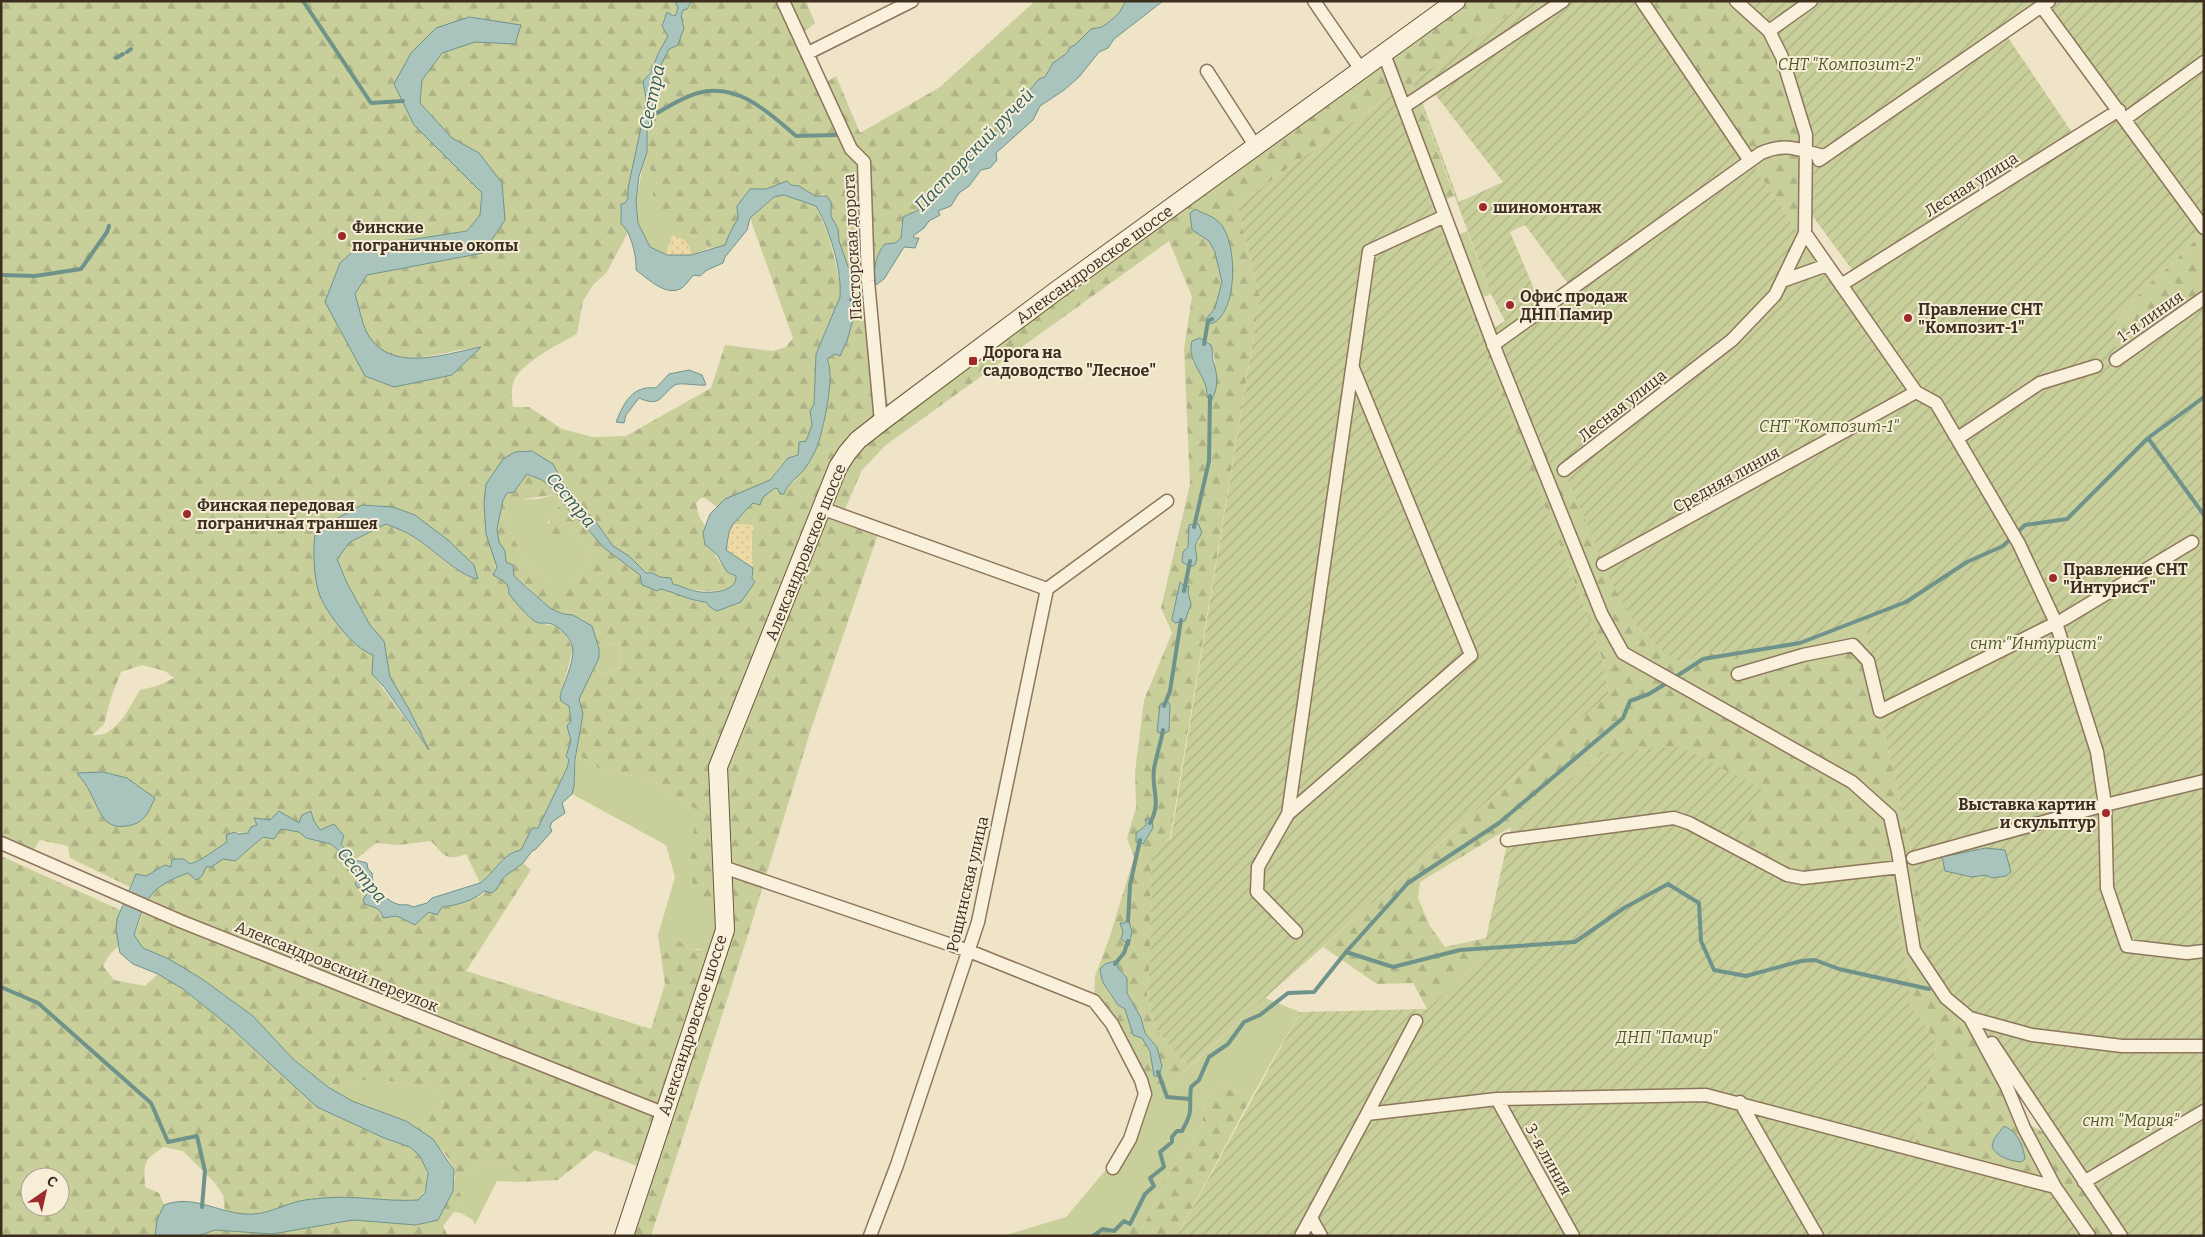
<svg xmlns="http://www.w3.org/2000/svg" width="2205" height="1237" font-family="Bitter,serif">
<defs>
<pattern id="forest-firs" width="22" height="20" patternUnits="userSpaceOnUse" patternTransform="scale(1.25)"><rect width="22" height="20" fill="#c9cf9b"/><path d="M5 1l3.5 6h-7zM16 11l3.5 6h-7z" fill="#aeb285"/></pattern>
<pattern id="sand-dots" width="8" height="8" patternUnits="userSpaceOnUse" patternTransform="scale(1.25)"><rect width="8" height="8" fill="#ecd9a5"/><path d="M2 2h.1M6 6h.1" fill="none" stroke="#cbbb8e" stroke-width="1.8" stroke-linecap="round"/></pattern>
<pattern id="garden-furrows" width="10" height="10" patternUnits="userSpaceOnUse" patternTransform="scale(1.25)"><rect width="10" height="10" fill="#c9cf9b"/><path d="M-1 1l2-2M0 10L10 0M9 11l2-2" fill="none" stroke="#aeb285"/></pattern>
</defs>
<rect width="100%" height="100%" fill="#f0e4c8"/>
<path fill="#c9cf9b" d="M644,159L655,175L653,197L689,235L700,237L709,248L691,255L689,246L668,245L667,255L650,247L638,223L636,202Z
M1467,231L1491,294L1476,300L1453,237Z
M554,495L560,505L547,523L566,532L574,526L586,548L588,564L557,594L545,578L527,564L503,518L508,500L538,499Z
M1866,617L1868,661L1738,674V653L1800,643Z
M619,643L620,667L601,675L593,668L599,658L598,644Z
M577,752C596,774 615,770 640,778C661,785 677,796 695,809V832L724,912L717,953L699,949L691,950L671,935H658L675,877L666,845L572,794Z
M1900,868L1927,972L1909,980L1889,869Z
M1265,998L1300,1012L1252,1096L1222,1085L1207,1093L1202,1125L1190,1149L1169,1173L1142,1229L1127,1224C1115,1230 1105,1229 1093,1236H1003L1066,1217L1104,1172L1116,1162L1130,1139L1141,1080L1170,1093L1182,1074Z
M355,1080H384L441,1090L443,1105L422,1117V1124L414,1127L406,1121L352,1101L328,1087Z
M504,1161L510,1167L520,1172L519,1182L497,1181L475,1225L473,1220L461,1213L454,1212L460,1204L453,1191L455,1177L475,1168Z"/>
<path fill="url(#forest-firs)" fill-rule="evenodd" d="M1,1H675L678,8L676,15L664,17L662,26L668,36C661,51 653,69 643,81L646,98L645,109L628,188V198L620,211L621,224L626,227L627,234L607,272L593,285L583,301L577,334C561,343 516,365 513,384C511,391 512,401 513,407H529L562,429L593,437L626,436L711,388L725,345L773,351L786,347L793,338L750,218L774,197L784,195L816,206L829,236L841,287L840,297L816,354L814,404L810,418L812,425L810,435L798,455C784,456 778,472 769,480C754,493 735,489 717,507L705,498H701L696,503L699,516L705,526C702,541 723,570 736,576V582L733,587C712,594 691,591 671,583C663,579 656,573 646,573C635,563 626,554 613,546C599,537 594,513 575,503L574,497L566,489L515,452L486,534L496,560L495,577C505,579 509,584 509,594L538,623L555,626L565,633L573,649L560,696L561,701L569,706L571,721L567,726L571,741L566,756L569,760L567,768L538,828L529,832V838L521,850C502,853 494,874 480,883L466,854C446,862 444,855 431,841L399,845L376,843L355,860L341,844V834L334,824L320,830L314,821L313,813L302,815L299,823L254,819L257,825L251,827L248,833L235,832L226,835L227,842C214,850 203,860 190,864L184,859L172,860L171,867L165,865L146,876L133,879L130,887L70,858L68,846L40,840L30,856L1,843ZM469,17L520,25L515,44L475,41L442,53L422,80L420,104L452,138L479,153L502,183L505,220L483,253L367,275L355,294C359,306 361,320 366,331C389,379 442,348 480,348L365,376L340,263L357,248L467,231L480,215L482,193L414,125L394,84ZM373,505L393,507L415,515L474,565L478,579C461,578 431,547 414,537C406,531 395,528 386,524L350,542L337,559L347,583L370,625L384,641L390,677L409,709L427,748L372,674L373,655L366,653L340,626L317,524L332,521ZM142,665L165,671L174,678L157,686L140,690C130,706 116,738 93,735L104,724L111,698L121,672ZM78,773L119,827L98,811L90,792Z
M692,1H806L815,23L800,35L822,85L836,76L860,133L940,87L1035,1H1126L1119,13L1109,22L1102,27L1091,29L1075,45L1070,47L1067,53L1053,63L1045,77L1031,88L1023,98L1012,103L1007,123L996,132L985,147L977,149L969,167L961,174L947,176L939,186L924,194L926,204L901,225V238L895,243L885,244L877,257L874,278L889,415L1456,1H1529L1412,81L1454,196L1440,202L1494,349L1502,346L1553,469L1727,334L1770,290L1798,232L1642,1H1736L1765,27L1806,135V235L1827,265L1600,558L1633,622L1658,647L1691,659L1700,652L1738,653V673L1853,645L1868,661L1913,858L1931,961L1942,980L1965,1005L2020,1119L2055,1139L2121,1236H2089L1911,1149L1937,1043L1909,1002V980L1927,972L1914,950L1900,868L1787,875L1602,754L1511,827L1420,882L1418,898L1430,926L1445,947L1486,938L1485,957L1427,1009L1413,983L1377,984L1323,947L1609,694L1603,663L1591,624L1485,355L1491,352L1480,337L1392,94L1237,205L1260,298L1170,838L1151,850L1150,964L1147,997L1156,1029L1179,1057L1190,1066L1182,1074L1170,1093L1154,1090L1141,1080L1094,1001L1095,976L1109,939L1134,857L1127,838L1136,808L1135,772L1144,700L1172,633L1161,608L1190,484L1184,349L1192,297L1169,241L886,445L862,470L842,516L878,534L811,729L747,938L651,1236H624L645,1169L595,1150L558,1180L519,1182V1172L510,1167L504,1161L475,1168L455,1177C454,1156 430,1138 414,1127L421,1124V1117L443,1105L440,1090L384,1080H355L328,1087L293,1059L253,1016L202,979L169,959L143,948L134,935L143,913L175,927L180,924L658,1106L182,919L180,913L149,899C157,883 172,879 188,873L197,879L202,876L206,867H211L223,859L235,861L263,837L270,838L281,829L299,832L306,838L331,844L348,859L362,878L359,881L368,892L371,906L376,907L391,918L397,916L415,925L429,912L479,897L523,863L531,870L466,971L651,1029L665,984L658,935H671L691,950H709L724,912C674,896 695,850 695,809C677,796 661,785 640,778C615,770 596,774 577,752L583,714L579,699L593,668L602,675L620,667L619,643L598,644C585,607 574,623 549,607C542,603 538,596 532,591C527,585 520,581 514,576L513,565L506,562L505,551L498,542L497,529L503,500L507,493L514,492L527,474L542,480L554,490L574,517L581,521L603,547L640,575L642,585L681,594L697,602H706L710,607L717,611L741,602L755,582C748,572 755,539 750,525L733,524L753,503L760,505L763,497L775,488L784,494C788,482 792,484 798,477C805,469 813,456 817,447C824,431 835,373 827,359L835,354L840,355L847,341L857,306L853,296V284L839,241L838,229L831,216V208L824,194L815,196C805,189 787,180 774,186C766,190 759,191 750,189L737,206L738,219L725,245L722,247L709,248L700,237L689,235L663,216L653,197L654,175L644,159L647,152V132L654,98L662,80L659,69L669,49L678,45L684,28L681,16L683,10L687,9ZM1195,209L1220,222L1227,235L1231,259L1233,284L1211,324L1209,314L1215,308L1222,282L1215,252ZM1200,338L1211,345C1218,364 1215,380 1211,400L1207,397C1208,381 1201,372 1192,361ZM554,495L560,505C552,516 544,523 552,536H562L574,526L586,548L588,564L557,593L545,578L527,564L503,518L508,500L517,507L524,499ZM1188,533L1200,540L1195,546L1197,558L1195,565L1190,567ZM1180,582C1193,594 1189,607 1185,621L1172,619ZM1146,825L1150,834L1143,843L1139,830ZM1128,917L1132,939H1121ZM1118,962V968L1127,978V993L1141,1018L1145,1032L1157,1047L1154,1076L1150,1051L1142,1038L1133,1035L1125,1009C1111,1001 1102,985 1100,969L1105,964ZM2004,1126C2018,1132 2023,1145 2025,1159Z
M2204,231V298L2116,360V321L2146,286L2173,263Z
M1,856L120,910L116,930L119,946L110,954L103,966L114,980L145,986L158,974L183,989L353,1124C363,1129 374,1134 385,1138C393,1141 403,1142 410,1147C429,1158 432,1185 419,1200L300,1201L266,1212L246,1215L225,1211L223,1195L215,1183L183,1151L164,1147C143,1160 144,1163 145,1187L159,1193L164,1205L157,1220L155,1236H1ZM30,1177H60V1207H30Z
M1222,1085L1252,1096L1177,1236H1093L1103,1229L1114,1230L1124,1221L1142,1229L1169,1173L1190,1149L1202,1125L1207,1093Z
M453,1191H458L462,1197L460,1204L443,1226L448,1236H206L205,1233L215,1230L272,1234L353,1220L416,1225L438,1220Z"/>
<path fill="url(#sand-dots)" d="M672,235C689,241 686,240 691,255H667Z
M733,524L753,525C754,532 752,536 751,542C751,550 753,559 753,568L726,550L729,532Z"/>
<path fill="url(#garden-furrows)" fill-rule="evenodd" d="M1529,1H1642L1798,232L1770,290L1727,334L1553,470L1494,328L1505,321L1491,294L1412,81ZM1431,89L1503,182L1459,202L1420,96ZM1525,225L1572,289L1543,310L1510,232Z
M1736,1H2204V231L2173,263L2146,286L2116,321V359L2204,298V1236H2121L1978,1020L1972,1018L1965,1005L1942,980L1931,961L1926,945L1913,858L1868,661L1866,618L1800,643L1738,653L1700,652L1691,659L1677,661L1658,647L1633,622L1611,582L1564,470L1732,340L1781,283L1827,265L1841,285L1856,275L1805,206L1806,135L1772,36ZM2042,7L2118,110L2075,137L2005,33Z
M1392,94L1480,337L1484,336L1491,352L1486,355L1591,624L1603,663L1609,694L1265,998L1190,1066L1179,1057L1156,1029L1147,997L1150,964L1151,849L1171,838L1260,298L1237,205Z
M1679,746L1762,789L1736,844L1787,875L1889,869L1909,980V1002L1937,1043L1912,1149L2055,1188L2089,1236H1177L1300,1012L1427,1009L1485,957L1486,938L1511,827L1602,754Z"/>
<path fill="#a9c4bc" stroke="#6f938a" d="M675,1H692L687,9L683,10L681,16L684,28L678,45L669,49L659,69L662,80L654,98L647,132V152L639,176L636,202L638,223L650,247L667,255H691L725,245C729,235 732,227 738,219L737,206L750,189H766L787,181L791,185L799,186L815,196H827L831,202V216L838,229L839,241L850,272L853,296L857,306L847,341L840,356L835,354L827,359C836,374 823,430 817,447C814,454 810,461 806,467C799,478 788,481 784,494H780L778,489L775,488L763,497L760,505L753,503L733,524L729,532L726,550L753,568L752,578L755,582L741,602L717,611L710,607L706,602C690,601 675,592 660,589L657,591L642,585L640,575L603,547L581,521L574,517L554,490L542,480L527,474L514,492L507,493L503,500L497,529L499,542L505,551L506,562L513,565L514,576L550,608L563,614L573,615L592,626L599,649V658L579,699L583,714L575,760L574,786L572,794L562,803L565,813L552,822L550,827L552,831L536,849L532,851L523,863L503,878L497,889L492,893L484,891C476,900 454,906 442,907L437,915L429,912L415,925L397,916L383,918C381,907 374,908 365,904L363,900L368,892L357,887L355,883L361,878L348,859L331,844L306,838L299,832L281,829L274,839L263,837L235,861L223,859L211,867H206L202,876L196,880L188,873C150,887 146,897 134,935L143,948L169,959L202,979L253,1016L293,1059L328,1087L352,1101L406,1121L433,1139L454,1170L453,1191L438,1220L416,1225L353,1220L272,1234L215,1230L198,1236H155L157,1220L164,1205C193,1194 216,1212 245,1214C265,1216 282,1205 300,1201C308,1199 316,1199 323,1198C355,1195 386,1202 418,1200L425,1193L428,1173L420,1156L410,1147L384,1138L317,1107L228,1025L183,989L158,974L133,964L120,953L116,930L117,919L136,874L146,876L165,865L171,867L172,859H184L190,864C203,860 214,850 227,842L226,835L235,832L238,834L248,833L251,827L257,825L254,818L270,820L279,811L299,823L302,815L311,811L314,821L320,830L334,824L344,836L341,844L355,860L367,863L368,869L372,873L373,885C380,891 387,901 397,904C402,906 407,903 413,907L427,903L432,898L480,883C494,874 502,853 521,850L532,828H538L567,768L569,760L566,756L571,741L567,726L571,721L569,706L561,701L560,696C564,682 573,665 573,650C572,638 559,625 548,623C543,623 540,624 536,622C526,615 516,603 509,594C509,580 502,581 493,575L497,567L486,534L484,503L486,484L503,459L515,452L532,451L553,464L575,503L582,507L596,522L613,546L629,556L646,573H653L660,577L671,578L673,584C682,586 691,591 700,592C712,593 737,592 736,576L727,572L718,556L705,544L703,533L710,514L725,499L770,480L788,458L798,455L799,442L806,441L812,425L810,411L814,404L816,354L840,297C842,271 830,229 816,206L784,195L774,197L750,218L747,230L725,257L723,263L707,270L700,276L694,275C690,278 687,284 683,287C668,299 647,278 636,270C637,258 631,231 621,224V204L625,203L628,198V188L645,109L646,98L643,81L651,72L658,54L668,36L662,26L667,12L673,16L676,15L678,8Z
M1126,1H1163L1114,39L1108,48L1099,52L1079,77L1064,90L1040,106L1033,120L996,153L997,160L990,168L981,170L969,186L959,193L951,206L938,211L940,215L929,221L924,228L913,236L915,238H919L915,248L904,247L884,279L876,285C872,272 876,253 885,244L895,243L901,238L903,217C912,212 918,212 926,204L924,194L939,186L947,176L961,175L969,167C970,159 967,157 976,153L977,149C980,148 983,148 985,147C988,144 1008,120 1010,116L1009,108L1012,103L1023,98L1039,79L1045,77L1053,63L1067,53L1070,47L1075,45L1091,29L1102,27L1109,22L1119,13Z
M469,17L521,25L515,44L475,42L442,53L422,80L420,103L452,138L479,153L502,183L505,220L483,253L367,275L355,294C359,306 361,320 366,331C388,375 444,354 481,347L452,375L394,387L365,376L325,302L340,263L357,248L467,231L480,215L482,193L414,125L394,84L411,53L436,28Z
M1195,209C1202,213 1213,216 1219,222C1238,240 1239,314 1211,324L1206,319L1215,308L1222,282L1215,252L1209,241L1192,230L1190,213Z
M1200,338L1211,345C1213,350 1212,355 1213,361C1218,375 1219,387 1211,401L1207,397C1208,374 1186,364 1192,341Z
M689,370L702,375L706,385C698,386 679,382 675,385C660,395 662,408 639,398L626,415L624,423L616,422C624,403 632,385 656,388L669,374Z
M362,505L393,507L415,515L448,540L474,565L478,579C457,575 433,548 414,537C406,531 395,528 386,524L350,542L337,559L347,583L370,625L384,641L390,677L409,709L429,750L384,687L372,674L373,655C354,649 328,615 320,596C313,578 312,542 317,524L332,521Z
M1198,523L1202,532L1195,546L1197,558L1195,565L1190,567L1182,562L1183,552L1188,547L1189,525Z
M1180,582L1184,586H1189L1188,592L1191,604L1185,621L1175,623L1172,619Z
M1167,701L1170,704L1169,731L1163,734L1157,731L1160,705Z
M103,772L127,778L155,798C148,813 144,824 126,826C103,830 99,809 90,792C87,786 82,779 77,773Z
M1146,819H1152L1153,828L1143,844L1136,842V833L1146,825Z
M1986,848L2005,850L2011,872L2006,876L1992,878L1985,875L1972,877L1945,871L1942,857Z
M1128,917L1132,932L1129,946L1121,939L1123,932L1120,923H1125Z
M1115,961L1118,962V968L1127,978V993L1141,1018L1145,1033L1157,1047L1162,1066L1159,1076H1154L1150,1051L1142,1038L1133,1035L1125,1009L1118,1005L1107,989L1102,980L1100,969L1105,964Z
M2004,1126C2018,1132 2023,1145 2025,1159L2021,1162C2010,1161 1997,1157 1992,1147L1994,1139Z"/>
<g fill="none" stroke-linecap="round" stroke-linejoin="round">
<path stroke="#6f938a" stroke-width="4" d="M303,1L371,103L403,101
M127,52L131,49
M116,58L123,54
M650,117C665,109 682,97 698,93C738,82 769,113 796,136L836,135
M1,275L35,276L81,269L107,232L109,226
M851,300L858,302L865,293
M1204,344L1208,321L1212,319
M2148,438L2204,515
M1194,527L1209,461L1210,396
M1184,591L1190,561
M1677,676L1703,659L1800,643L1906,602L1967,562L2003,546L2025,525L2067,519L2148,438L2204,397
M1164,706L1170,691L1181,620
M1150,823C1162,801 1151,790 1154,769C1156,756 1161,743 1163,730
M1128,921L1130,885L1140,840
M1346,952L1393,967L1460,950L1575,942L1624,908L1668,884L1699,903L1701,941L1714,970L1746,976L1801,961L1815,960L1839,969L1929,989
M1115,964L1124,953L1128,941
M1,987L38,1003L151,1103L168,1142L197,1136L205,1171L202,1207
M1158,1072L1167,1097L1190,1099
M1093,1236L1103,1229L1114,1231L1124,1221L1130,1224L1145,1194L1154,1186L1150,1178L1164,1167L1160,1152L1172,1142V1137L1177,1131H1182C1195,1108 1188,1110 1191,1087L1199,1080L1209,1057L1228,1044L1244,1022L1260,1015L1288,993L1314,992L1346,952L1408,883L1499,823L1623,718L1630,701L1649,694L1665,684"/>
<g stroke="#8d765c" stroke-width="15">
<path id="street" d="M783,1L851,149L864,162L868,281L881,422
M1314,1L1362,71
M1642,1L1750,161
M1736,1L1769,31L1782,57L1806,135L1805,233L1916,392L1936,403L2019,544L2056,623L2097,752L2105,805L2107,888L2127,946L2187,953L2204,951
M2042,7L2204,228
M1769,31L1811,1
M808,53L912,1
M1384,54L1495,349L1602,615L1623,653L1852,782L1890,816L1898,852L1914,950L1946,998L1970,1018L2007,1087L2024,1128L2055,1187L2089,1236
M1207,71L1256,147
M1405,106L1563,1
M2125,119L2204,62
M1819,160L2049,1
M1782,281L1827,265
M1841,285L2119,110
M1493,345L1761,153C1787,142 1798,150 1824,156
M2116,360L2204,298
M1958,438L2040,383L2096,366
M1564,470L1732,340L1775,295L1805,233
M821,508L1047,589
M1603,564L1916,392
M1047,589L1167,501
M1738,674L1803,655L1853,645L1868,661L1880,711L2064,619L2192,542
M1288,814L1471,655L1353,368
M1507,840L1674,818L1689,823L1787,875L1803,878L1900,867
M1,843L180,921L663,1113
M1913,858L2105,805L2204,781
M723,867L969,951L1094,1001L1112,1024L1141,1080L1145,1094L1130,1139L1113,1168
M1296,932L1257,892L1258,867L1288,814L1369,251L1445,216
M1970,1018L2032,1035L2122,1046H2204
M1992,1043L2121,1236
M1497,1099L1573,1236
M1740,1102L1817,1236
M1367,1114L1416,1021
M2084,1182L2204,1111
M1311,1218L1321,1236
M870,1236L897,1165L978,922L1047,589
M1301,1236L1367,1114L1497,1099L1706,1095L2055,1187"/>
</g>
<g stroke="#6f573f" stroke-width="20">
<path id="secondary" d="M624,1236L725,930L718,767L838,467L847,453L858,440L881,422L1056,291L1456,1"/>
</g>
<use href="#street" stroke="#faf1dc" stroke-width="12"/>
<use href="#secondary" stroke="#faf1dc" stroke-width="18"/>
</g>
<g fill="#9e2a2b" stroke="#f7eed8" stroke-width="2">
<circle cx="1483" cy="207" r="5"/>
<circle cx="342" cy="236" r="5"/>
<circle cx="1510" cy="305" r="5"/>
<circle cx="1908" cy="318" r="5"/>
<rect x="968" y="356" width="10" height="10" rx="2.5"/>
<circle cx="187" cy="514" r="5"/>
<circle cx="2053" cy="578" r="5"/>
<circle cx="2106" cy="813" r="5"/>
</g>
<g text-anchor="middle" stroke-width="4" stroke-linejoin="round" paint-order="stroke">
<g font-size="16" font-style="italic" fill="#4d5a26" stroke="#f7eed8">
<text x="1849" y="70">СНТ "Композит-2"</text>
<text x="1829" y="432">СНТ "Композит-1"</text>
<text x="2036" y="649">снт "Интурист"</text>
<text x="1667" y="1043">ДНП "Памир"</text>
<text x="2131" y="1126">снт "Мария"</text>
</g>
<g font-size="16" fill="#3d2e20" stroke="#f7eed8">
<text transform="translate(1971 184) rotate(-32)" y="6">Лесная улица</text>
<text transform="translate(852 247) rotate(-93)" y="6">Пасторская дорога</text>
<text transform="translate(1094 264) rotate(-36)" y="6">Александровское шоссе</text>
<text transform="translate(2150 316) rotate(-35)" y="6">1-я линия</text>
<text transform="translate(1622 405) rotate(-38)" y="6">Лесная улица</text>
<text transform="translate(1726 479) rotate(-29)" y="6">Средняя линия</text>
<text transform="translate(805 552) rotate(-68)" y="6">Александровское шоссе</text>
<text transform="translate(967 884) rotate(-77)" y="6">Рощинская улица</text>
<text transform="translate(337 966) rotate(22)" y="6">Александровский переулок</text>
<text transform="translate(692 1025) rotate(-72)" y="6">Александровское шоссе</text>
<text transform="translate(1549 1159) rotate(61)" y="6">3-я линия</text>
</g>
<g font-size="16" font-weight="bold" fill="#3d2e20" stroke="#f7eed8" text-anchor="start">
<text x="1493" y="213">шиномонтаж</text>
<text x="352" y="233">Финские<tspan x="352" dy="18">пограничные окопы</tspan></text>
<text x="1520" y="302">Офис продаж<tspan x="1520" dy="18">ДНП Памир</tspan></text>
<text x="1918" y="315">Правление СНТ<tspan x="1918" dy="18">"Композит-1"</tspan></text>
<text x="983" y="358">Дорога на<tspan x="983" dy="18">садоводство "Лесное"</tspan></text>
<text x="197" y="511">Финская передовая<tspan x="197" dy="18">пограничная траншея</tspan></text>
<text x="2063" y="575">Правление СНТ<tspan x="2063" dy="18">"Интурист"</tspan></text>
<text x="2096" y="810" text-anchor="end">Выставка картин<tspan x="2096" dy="18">и скульптур</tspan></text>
</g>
<g font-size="18" font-style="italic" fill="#2f5d5a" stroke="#f7eed8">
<text transform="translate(652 97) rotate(-78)" y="6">Сестра</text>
<text transform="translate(974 150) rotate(-46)" y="6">Пасторский ручей</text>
<text transform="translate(571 500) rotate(50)" y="6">Сестра</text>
<text transform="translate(362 875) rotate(50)" y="6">Сестра</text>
</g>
</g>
<rect width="2205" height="1237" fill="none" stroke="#3d2e20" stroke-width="5"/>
<g transform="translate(45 1192) rotate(34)"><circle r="24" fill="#f7eed8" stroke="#ada18e"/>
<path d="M0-4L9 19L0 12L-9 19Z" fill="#9e2a2b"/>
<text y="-8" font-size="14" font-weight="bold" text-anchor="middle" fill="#3d2e20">С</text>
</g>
</svg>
